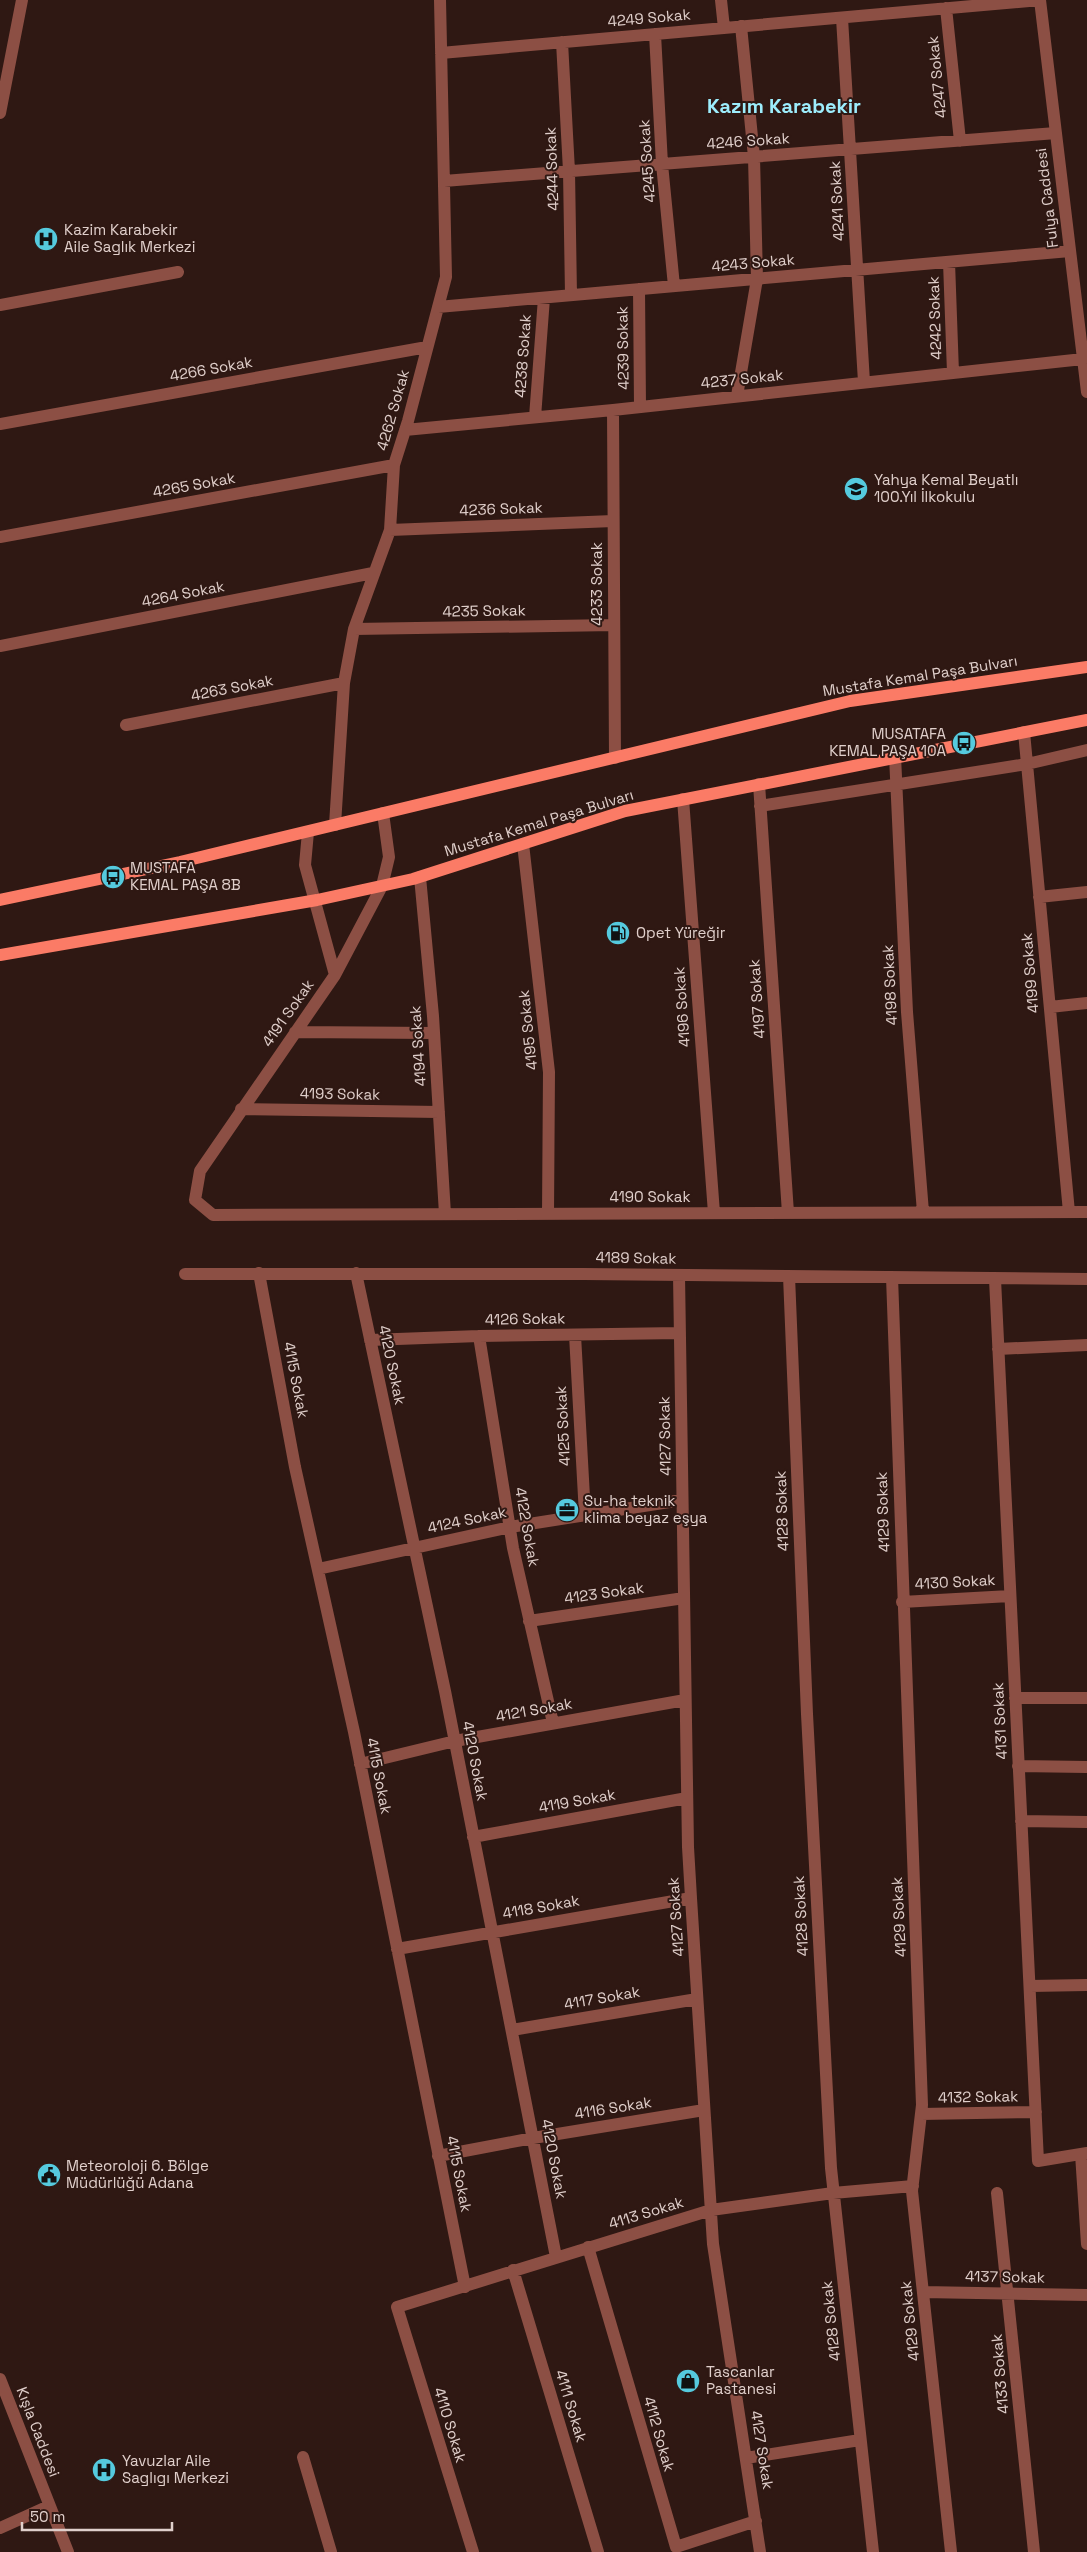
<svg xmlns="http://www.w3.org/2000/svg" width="1087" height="2552" font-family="'Space Grotesk',sans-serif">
<rect width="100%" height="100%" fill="#2f1813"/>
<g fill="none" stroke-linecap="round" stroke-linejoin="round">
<path stroke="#8c4f44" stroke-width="12" d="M721,0L724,28
M1040,0L1087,392
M946,8L960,141
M842,18L864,382
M655,34L662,164L674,286
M562,42L569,171L571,295
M441,53L1040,0
M0,113L22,0
M444,181L1056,133
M949,262L953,373
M639,289L640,407
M0,305L178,272
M438,307L1070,251
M737,396L757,279L754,157L741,26
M613,410L615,758
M535,417L544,298
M0,424L427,347
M405,430L613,410L1083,359
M390,530L613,521
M0,537L394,465
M354,629L614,625
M0,646L373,573
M126,725L344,683
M1024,732L1069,1212
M895,756L907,1012L923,1212
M759,784L788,1213
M683,799L714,1213
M760,806L1027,764L1087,750
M383,813L389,857L382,886L335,975L200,1171L195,1200L213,1215L1087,1212
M335,825L344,683L354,629L390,530L394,465L408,421L446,277L440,0
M308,832L305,865L335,975
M523,844L549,1072L548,1214
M420,877L433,1016L445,1214
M1039,897L1087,892
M1050,1007L1087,1003
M295,1032L434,1033
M241,1109L439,1112
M259,1273L295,1467L354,1732L465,2287
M356,1273L445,1691L556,2257
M185,1274H584L1087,1279
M679,1275L688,1847L691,1898L713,2244L760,2552
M789,1276L807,1714L831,2168L873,2552
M892,1277L922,2105L912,2191L951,2552
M995,1279L1038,2161L1087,2153
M575,1335L585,1515
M479,1336L513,1548L553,1723
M370,1340L479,1336L680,1333
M998,1349L1087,1345
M318,1569L510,1527L682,1500
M902,1602L1010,1596
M529,1621L684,1598
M1015,1698H1087
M360,1764L455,1741L685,1700
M1018,1766L1087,1767
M1021,1821L1087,1822
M473,1837L687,1798
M397,1949L691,1898
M1030,1986L1087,1985
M512,2030L697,1999
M921,2114L1036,2112
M1081,2154L1087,2244
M438,2156L533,2138L704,2110
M997,2193L1034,2552
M588,2247L676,2547L756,2521
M513,2270L598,2552
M923,2292L1087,2295
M0,2379L68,2552
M303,2457L331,2552
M746,2458L860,2440
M0,2528L49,2506
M473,2552L397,2307L711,2210L833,2193L913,2186"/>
<path stroke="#fb7b66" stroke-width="12" d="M0,900L180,862L850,701L1087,667
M0,955L317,900L413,879L625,811L1087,720"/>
</g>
<defs>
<g id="hospital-disc" transform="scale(1.25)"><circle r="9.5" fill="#55cade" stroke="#2f1813"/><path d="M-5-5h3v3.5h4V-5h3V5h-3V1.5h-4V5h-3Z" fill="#111"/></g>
<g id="school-disc" transform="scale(1.25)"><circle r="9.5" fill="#55cade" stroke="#2f1813"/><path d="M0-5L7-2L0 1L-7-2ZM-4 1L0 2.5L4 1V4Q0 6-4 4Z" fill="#111"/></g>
<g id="bus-disc" transform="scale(1.25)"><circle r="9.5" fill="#55cade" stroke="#2f1813"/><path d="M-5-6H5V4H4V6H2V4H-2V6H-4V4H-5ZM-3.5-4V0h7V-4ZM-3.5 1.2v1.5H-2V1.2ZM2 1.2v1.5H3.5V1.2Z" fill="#111"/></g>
<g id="fuel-disc" transform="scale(1.25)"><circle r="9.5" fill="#55cade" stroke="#2f1813"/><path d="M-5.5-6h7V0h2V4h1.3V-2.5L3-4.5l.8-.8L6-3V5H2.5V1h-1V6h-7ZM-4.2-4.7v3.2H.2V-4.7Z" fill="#111"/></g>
<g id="office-disc" transform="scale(1.25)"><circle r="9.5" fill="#55cade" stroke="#2f1813"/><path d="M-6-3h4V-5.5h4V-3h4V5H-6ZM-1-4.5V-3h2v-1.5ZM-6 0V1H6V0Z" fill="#111"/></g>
<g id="civic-disc" transform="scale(1.25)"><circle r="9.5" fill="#55cade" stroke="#2f1813"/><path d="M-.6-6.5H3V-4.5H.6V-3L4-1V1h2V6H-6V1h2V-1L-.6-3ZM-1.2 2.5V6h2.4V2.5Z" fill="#111"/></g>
<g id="shop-disc" transform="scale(1.25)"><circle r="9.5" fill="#55cade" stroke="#2f1813"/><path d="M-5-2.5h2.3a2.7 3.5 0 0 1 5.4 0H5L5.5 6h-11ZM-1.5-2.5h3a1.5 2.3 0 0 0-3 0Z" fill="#111"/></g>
</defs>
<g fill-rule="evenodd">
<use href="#hospital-disc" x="46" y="239"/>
<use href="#school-disc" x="856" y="489"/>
<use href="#bus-disc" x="964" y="743"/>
<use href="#bus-disc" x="113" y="877"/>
<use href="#fuel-disc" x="618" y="933"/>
<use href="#office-disc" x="567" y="1510"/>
<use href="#civic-disc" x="49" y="2175"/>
<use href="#shop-disc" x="688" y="2381"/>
<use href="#hospital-disc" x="104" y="2470"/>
</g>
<g text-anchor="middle" stroke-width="4" stroke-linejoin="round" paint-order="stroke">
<g font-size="15" fill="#e0cfcb" stroke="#2f1813">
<text transform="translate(649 18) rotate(-5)" y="5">4249 Sokak</text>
<text transform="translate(937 77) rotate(-96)" y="5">4247 Sokak</text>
<text transform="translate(748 141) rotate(-4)" y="5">4246 Sokak</text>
<text transform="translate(647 161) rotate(-94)" y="5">4245 Sokak</text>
<text transform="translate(552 169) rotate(-92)" y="5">4244 Sokak</text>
<text transform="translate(1047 198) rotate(-97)" y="5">Fulya Caddesi</text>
<text transform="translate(837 201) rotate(-93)" y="5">4241 Sokak</text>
<text transform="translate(753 263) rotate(-5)" y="5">4243 Sokak</text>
<text transform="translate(935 318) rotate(-92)" y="5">4242 Sokak</text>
<text transform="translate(623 348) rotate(-91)" y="5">4239 Sokak</text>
<text transform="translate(523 356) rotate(-86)" y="5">4238 Sokak</text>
<text transform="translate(211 369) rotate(-10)" y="5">4266 Sokak</text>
<text transform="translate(742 379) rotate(-6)" y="5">4237 Sokak</text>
<text transform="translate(393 410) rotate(-74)" y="5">4262 Sokak</text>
<text transform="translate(194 485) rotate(-10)" y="5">4265 Sokak</text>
<text transform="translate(501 509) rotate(-2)" y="5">4236 Sokak</text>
<text transform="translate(597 584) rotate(-90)" y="5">4233 Sokak</text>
<text transform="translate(183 594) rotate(-11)" y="5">4264 Sokak</text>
<text transform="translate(484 611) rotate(-1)" y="5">4235 Sokak</text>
<text transform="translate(920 676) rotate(-9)" y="5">Mustafa Kemal Paşa Bulvarı</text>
<text transform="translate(232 688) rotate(-11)" y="5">4263 Sokak</text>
<text transform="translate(539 823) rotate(-17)" y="5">Mustafa Kemal Paşa Bulvarı</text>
<text transform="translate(1030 973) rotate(-95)" y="5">4199 Sokak</text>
<text transform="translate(890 985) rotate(-93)" y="5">4198 Sokak</text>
<text transform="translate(757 999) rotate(-94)" y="5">4197 Sokak</text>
<text transform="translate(682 1007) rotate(-94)" y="5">4196 Sokak</text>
<text transform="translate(288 1013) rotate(-55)" y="5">4191 Sokak</text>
<text transform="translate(528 1030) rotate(-96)" y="5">4195 Sokak</text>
<text transform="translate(418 1046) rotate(-94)" y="5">4194 Sokak</text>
<text transform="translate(340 1094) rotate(1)" y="5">4193 Sokak</text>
<text x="650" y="1202">4190 Sokak</text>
<text transform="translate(636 1258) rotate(1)" y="5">4189 Sokak</text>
<text transform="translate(525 1319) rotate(-1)" y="5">4126 Sokak</text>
<text transform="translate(392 1365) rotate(78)" y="5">4120 Sokak</text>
<text transform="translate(296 1380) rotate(79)" y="5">4115 Sokak</text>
<text transform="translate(563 1426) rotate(-93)" y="5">4125 Sokak</text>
<text transform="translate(665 1436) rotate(-91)" y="5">4127 Sokak</text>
<text transform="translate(782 1511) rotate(-92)" y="5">4128 Sokak</text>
<text transform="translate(883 1512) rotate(-92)" y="5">4129 Sokak</text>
<text transform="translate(467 1520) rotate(-12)" y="5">4124 Sokak</text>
<text transform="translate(527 1527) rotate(80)" y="5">4122 Sokak</text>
<text transform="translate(955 1582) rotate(-3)" y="5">4130 Sokak</text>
<text transform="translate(604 1593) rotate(-8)" y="5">4123 Sokak</text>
<text transform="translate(534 1710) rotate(-10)" y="5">4121 Sokak</text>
<text transform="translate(1000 1721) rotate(-93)" y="5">4131 Sokak</text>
<text transform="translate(475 1761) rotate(79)" y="5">4120 Sokak</text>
<text transform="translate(379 1776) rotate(79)" y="5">4115 Sokak</text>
<text transform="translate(577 1801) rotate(-10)" y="5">4119 Sokak</text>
<text transform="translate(541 1907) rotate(-10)" y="5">4118 Sokak</text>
<text transform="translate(801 1916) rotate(-93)" y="5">4128 Sokak</text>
<text transform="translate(676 1917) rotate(-94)" y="5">4127 Sokak</text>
<text transform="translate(899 1917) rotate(-93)" y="5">4129 Sokak</text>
<text transform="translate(602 1998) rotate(-10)" y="5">4117 Sokak</text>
<text transform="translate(978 2097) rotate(-1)" y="5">4132 Sokak</text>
<text transform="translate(613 2108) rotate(-9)" y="5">4116 Sokak</text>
<text transform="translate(554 2159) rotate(79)" y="5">4120 Sokak</text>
<text transform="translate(459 2174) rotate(79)" y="5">4115 Sokak</text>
<text transform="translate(646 2213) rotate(-17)" y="5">4113 Sokak</text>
<text transform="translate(1005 2277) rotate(1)" y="5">4137 Sokak</text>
<text transform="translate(831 2321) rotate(-96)" y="5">4128 Sokak</text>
<text transform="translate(910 2321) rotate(-96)" y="5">4129 Sokak</text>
<text transform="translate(1000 2374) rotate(-95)" y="5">4133 Sokak</text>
<text transform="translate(571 2406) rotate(73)" y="5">4111 Sokak</text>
<text transform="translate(450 2425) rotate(73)" y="5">4110 Sokak</text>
<text transform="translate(38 2432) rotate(69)" y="5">Kışla Caddesi</text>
<text transform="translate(659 2434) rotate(74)" y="5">4112 Sokak</text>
<text transform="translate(762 2450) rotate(81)" y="5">4127 Sokak</text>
</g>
<g font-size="15" fill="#e0cfcb" stroke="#2f1813" text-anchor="start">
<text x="64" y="235">Kazim Karabekir<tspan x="64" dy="17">Aile Saglık Merkezi</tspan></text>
<text x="874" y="485">Yahya Kemal Beyatlı<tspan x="874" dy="17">100.Yıl İlkokulu</tspan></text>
<text x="946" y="739" text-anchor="end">MUSATAFA<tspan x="946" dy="17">KEMAL PAŞA 10A</tspan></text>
<text x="130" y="873">MUSTAFA<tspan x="130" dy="17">KEMAL PAŞA 8B</tspan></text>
<text x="636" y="938">Opet Yüreğir</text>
<text x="584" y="1506">Su-ha teknik<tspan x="584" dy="17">klima beyaz eşya</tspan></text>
<text x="66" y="2171">Meteoroloji 6. Bölge<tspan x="66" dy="17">Müdürlüğü Adana</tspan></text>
<text x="706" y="2377">Tascanlar<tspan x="706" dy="17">Pastanesi</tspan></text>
<text x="122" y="2466">Yavuzlar Aile<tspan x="122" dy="17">Saglıgı Merkezi</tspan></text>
</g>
<g font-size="20" font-weight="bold" fill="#9dedfc" stroke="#2f1813">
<text x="784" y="113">Kazım Karabekir</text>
</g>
</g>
<path d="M22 2522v8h150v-8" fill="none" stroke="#e0cfcb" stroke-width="2.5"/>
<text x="30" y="2522" font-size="15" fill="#e0cfcb" stroke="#2f1813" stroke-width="4" paint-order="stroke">50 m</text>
</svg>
